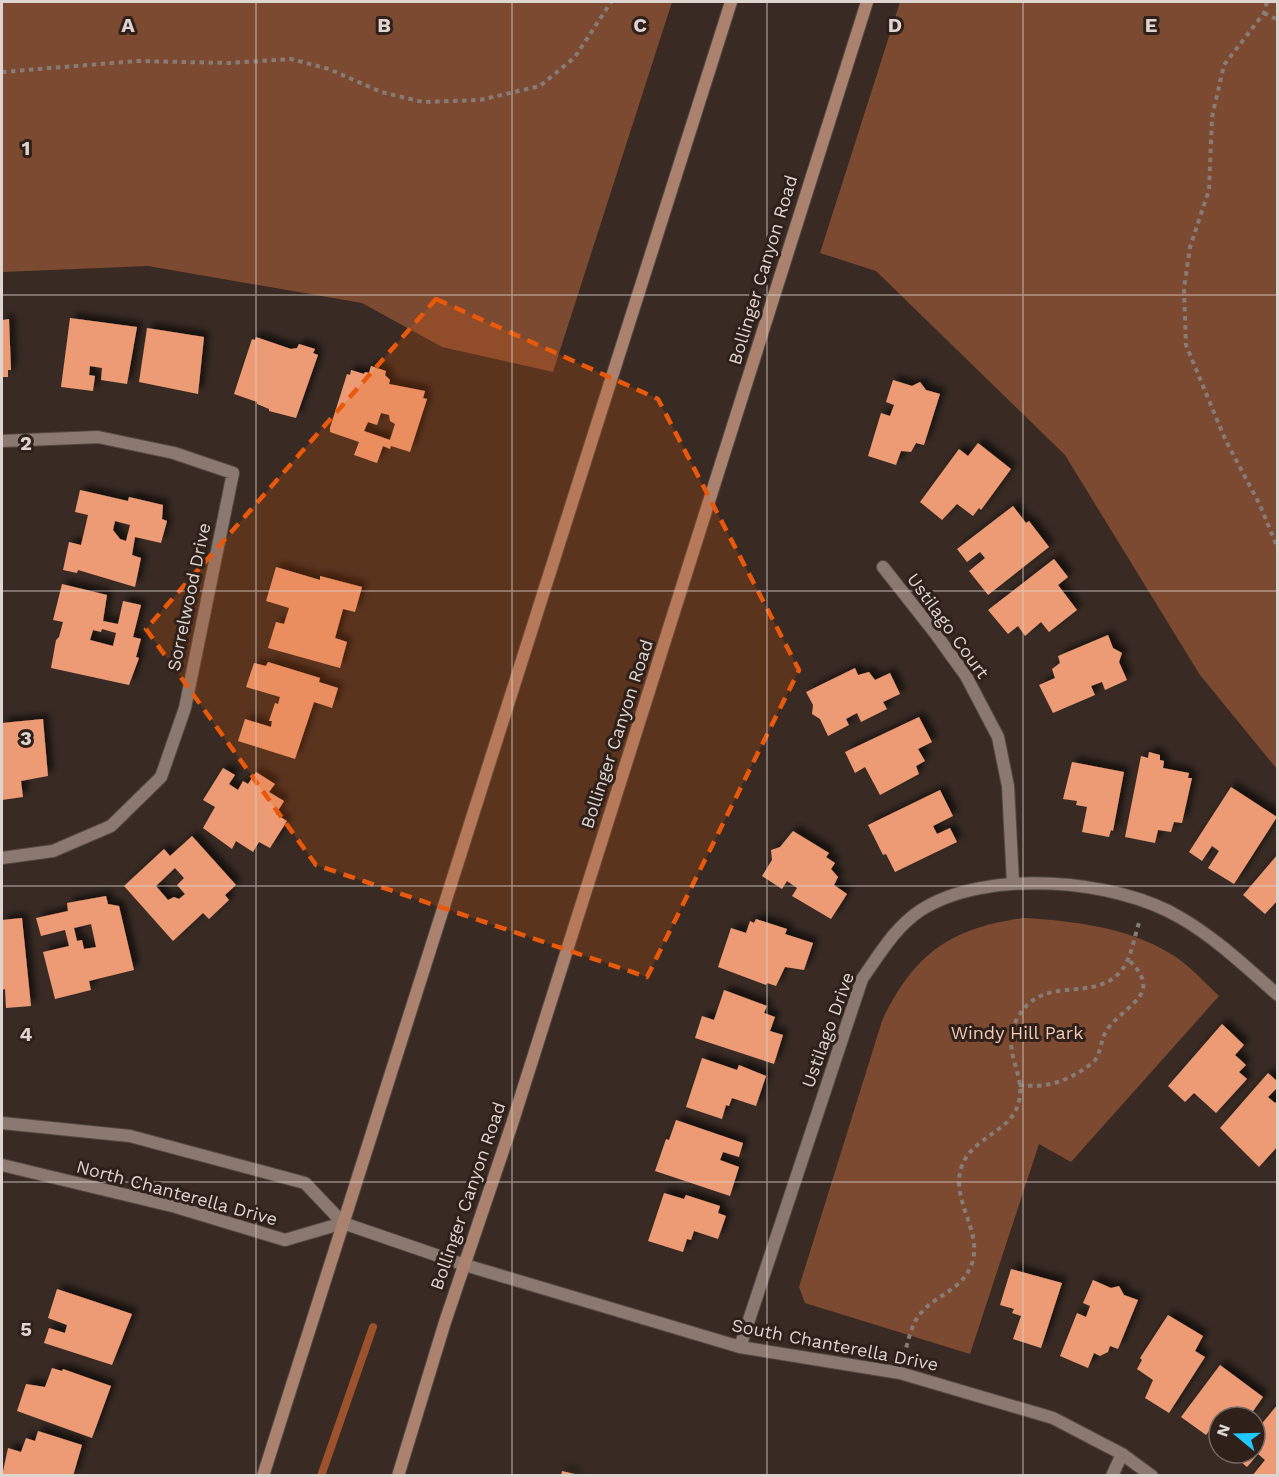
<svg xmlns="http://www.w3.org/2000/svg" width="1279" height="1477" font-family="'Work Sans',sans-serif">
<defs>
<filter id="shadow"><feDropShadow dx="5.5" dy="-5.5" stdDeviation="3" flood-color="#0009"/></filter>
</defs>
<rect width="100%" height="100%" fill="#392b24"/>
<path fill="#7c4a31" d="M2,2H672L553,372L442,347L362,303L148,266L2,272Z
M900,2H1277V769L1200,675L1065,455L876,271L820,253Z
M1024,918C1072,921 1128,927 1171,954C1188,964 1204,982 1219,996L1071,1162L1039,1144L970,1354L805,1303L799,1287L882,1021C914,954 950,928 1024,918Z"/>
<g fill="none" stroke-linecap="round" stroke-linejoin="round">
<path stroke="#9c522c" stroke-width="8" d="M321,1476L373,1327"/>
</g>
<path fill="#ec9b74" fill-rule="evenodd" filter="url(#shadow)" d="M70,318L137,327L127,384L101,380L102,368L90,366L89,375L95,376L93,391L61,387Z
M9,319L11,370H8V377H2V320Z
M147,328L204,337L198,394L139,382Z
M256,337L291,349L297,348L299,344L315,349L313,353L318,355L296,418L269,411V409L257,404V402L234,394L252,339L255,340Z
M371,366L386,371L385,375L390,380L389,384L425,391L423,398L427,399L410,452L391,446L390,449L383,446L377,463L354,455L359,442L330,432V428L347,374L350,375L351,370L364,374L365,372L369,373ZM381,413L389,415L390,421L395,424L390,440L364,431L368,422L377,425Z
M893,380L912,386L920,382L926,390L940,394L924,445L916,443L911,452L901,451L896,465L868,456L881,413L890,416L894,405L886,402Z
M978,443L1011,469L981,510L979,508L973,516L957,504L942,520L920,502L959,449L968,456Z
M80,490L128,501L129,497L163,505L162,519L167,521L161,543L135,537L132,555L141,558L135,587L78,570L77,573L63,570L69,542L81,545L88,515L75,512ZM115,521L130,525L126,541L120,539L113,530Z
M1013,506L1026,523L1029,521L1049,547L988,595L969,571L985,558L980,552L967,562L957,549Z
M1054,559L1068,577L1058,585L1077,610L1049,632L1041,622L1025,636L1018,626L1008,634L988,610Z
M276,567L320,580V576L362,587L355,612L343,609L335,638L347,642L340,668L268,648L276,622L284,624L289,608L266,601Z
M62,584L107,595L103,621L118,624L123,601L141,605L133,637L141,639L136,657L139,658L129,685L51,668L56,640L59,637L63,622L53,620ZM102,629L116,633L113,646L90,640L93,630L101,632Z
M1108,635L1113,648L1122,653L1119,662L1127,680L1105,690L1102,682L1091,686L1095,695L1053,713L1039,685L1055,678L1052,669L1060,663L1058,656Z
M268,662L320,678L319,682L338,688L332,708L314,702L295,759L238,741L245,719L271,727L272,721H269L275,703L278,704L280,697L246,687L254,663L266,666Z
M855,668L858,675L869,672L875,680L890,673L900,694L883,702L887,709L861,722L857,713L846,719L849,725L828,736L820,719L812,714L813,705L806,692Z
M919,717L932,742L918,749L925,761L916,766L919,774L880,795L865,767L855,773L845,752Z
M43,719L48,776L21,781L23,797L2,800V723Z
M1149,752L1160,755V760L1164,761L1163,768L1189,773L1188,778H1192L1182,823L1174,822L1171,832L1158,830L1155,843L1125,837L1141,756L1148,758Z
M1072,762L1124,772L1113,831L1111,830L1109,837L1082,832L1087,807L1076,805L1077,801L1063,799Z
M223,768L235,775L229,784L238,790L243,781L248,784L256,772L275,784L269,792L284,801L276,814L287,821L270,848L259,842L253,852L236,841L232,849L203,828L215,807L203,800Z
M1231,787L1277,817L1234,884L1208,868L1219,851L1212,846L1202,861L1189,852Z
M940,790L953,816L933,826L937,834L950,828L957,842L895,872L886,854L883,855L868,825Z
M793,831L829,853L826,857L835,863L831,869L838,877L834,885L847,894L831,919L792,896L797,888L787,881L782,889L762,876L772,860L771,850L780,847Z
M192,836L236,885L225,895L229,900L209,919L203,913L173,941L124,886L164,849L170,856ZM175,868L184,878L177,885L185,894L179,899L174,897L168,900L156,886Z
M1278,854V900L1265,914L1243,895Z
M106,896L108,904L119,906L134,970L89,981L91,990L55,999L43,952L69,946L65,930L41,936L36,918L68,911L67,903ZM91,924L96,947L84,949L82,940L77,941L74,928Z
M22,918L31,1006L6,1008L5,989L2,990V920Z
M756,919L787,929L785,934L813,943L804,970L785,967L776,986L767,983L766,985L718,967L731,928L746,933L750,921L754,923Z
M724,990L767,1006L764,1013L775,1017L770,1031L783,1035L774,1064L695,1038L702,1016L714,1020Z
M1222,1024L1244,1045L1235,1055L1246,1065L1239,1072L1247,1079L1216,1113L1194,1093L1185,1102L1168,1086Z
M702,1058L737,1070L739,1065L766,1076L756,1106L732,1098L729,1106L726,1105L722,1119L686,1107Z
M1268,1073L1278,1082V1087L1268,1097L1275,1103L1278,1100V1146L1259,1167L1220,1128Z
M676,1120L743,1143L739,1157L723,1152L720,1160L739,1167L730,1196L655,1171L666,1139L669,1140Z
M664,1193L684,1199L686,1195L720,1206L718,1213L726,1216L718,1239L694,1231L691,1240L687,1239L683,1252L648,1241Z
M1011,1269L1062,1283L1041,1348L1013,1339L1021,1316L1012,1313L1014,1309L1000,1305Z
M1093,1280L1111,1288L1119,1286L1124,1295L1138,1300L1118,1349L1110,1346L1108,1352L1100,1356L1094,1353L1088,1368L1060,1356L1077,1313L1086,1317L1090,1306L1083,1303Z
M57,1289L132,1314L112,1365L44,1343L49,1328L65,1333L67,1325L48,1318Z
M1168,1315L1203,1336L1195,1351L1205,1357L1169,1413L1145,1398L1153,1380L1137,1369L1142,1360L1140,1358Z
M1220,1365L1263,1397L1249,1417H1225L1222,1414L1206,1435L1181,1417Z
M52,1368L62,1371L63,1369L111,1386L92,1438L17,1411L26,1384L45,1387Z
M1278,1404V1476H1252L1265,1460L1258,1454L1247,1467L1235,1457L1238,1453H1255V1432Z
M38,1431L82,1445L73,1476H2L8,1448L21,1452L26,1438L35,1441Z
M562,1471L579,1475V1476H561Z"/>
<g fill="none" stroke-linecap="round" stroke-linejoin="round">
<g stroke="#554944" stroke-width="14">
<path id="street" d="M2,441L98,437L174,453L233,473L185,708L161,777L111,826L53,851L2,858
M883,567L935,633L966,676L998,737L1008,786L1013,883
M2,1123L130,1136L305,1183L343,1223L465,1265L740,1347L900,1373L1053,1418L1122,1454L1152,1476
M2,1165L176,1207L285,1240L343,1223
M740,1347L862,979C879,955 895,927 921,910C986,868 1117,879 1181,918C1217,939 1247,968 1278,995
M1112,1476L1122,1454"/>
</g>
<g stroke="#554944" stroke-width="14">
<path id="secondary" d="M263,1476L731,2
M398,1476L445,1322L512,1124L867,2"/>
</g>
<path stroke="#877b76" stroke-width="4" stroke-dasharray="4.5 4.5" stroke-linecap="butt" d="M1267,2L1264,13L1224,65L1212,117L1209,190L1190,247L1184,289L1186,345L1225,439L1260,505L1278,549
M1264,13L1278,20
M2,72L137,61L229,63L291,59L329,69L381,92L423,102L480,100L540,86L575,57L611,2
M1019,1085C1045,1088 1062,1083 1084,1069C1088,1066 1095,1062 1097,1057C1102,1047 1101,1037 1109,1027C1130,1002 1163,993 1128,959
M904,1356C908,1342 911,1325 920,1314C937,1293 965,1290 973,1260C981,1227 948,1197 963,1163C976,1135 1013,1131 1019,1101C1026,1071 999,1051 1018,1017C1043,973 1093,1004 1121,971C1132,958 1134,936 1140,920"/>
<use href="#street" stroke="#8b7971" stroke-width="12"/>
<use href="#secondary" stroke="#ab826e" stroke-width="12"/>
</g>
<path fill="#e8590c" fill-opacity="0.2" stroke="#e8590c" stroke-width="4.5" stroke-dasharray="12 8" stroke-linejoin="round" d="M436,299L658,399L799,670L647,977L316,865L146,629Z"/>
<path fill="none" stroke="#ded4d0" stroke-width="1.5" stroke-opacity="0.55" d="M256,2V1476M512,2V1476M767,2V1476M1023,2V1476M2,295H1278M2,591H1278M2,886H1278M2,1182H1278"/>
<g text-anchor="middle" stroke-width="6" stroke-linejoin="round" paint-order="stroke">
<g font-size="18" fill="#ded4d0" stroke="#2f211a">
<text transform="translate(763 270) rotate(-73)" y="6">Bollinger Canyon Road</text>
<text transform="translate(189 597) rotate(-78)" y="6">Sorrelwood Drive</text>
<text transform="translate(948 626) rotate(54)" y="6">Ustilago Court</text>
<text transform="translate(617 734) rotate(-72)" y="6">Bollinger Canyon Road</text>
<text transform="translate(828 1030) rotate(-70)" y="6">Ustilago Drive</text>
<text transform="translate(177 1193) rotate(15)" y="6">North Chanterella Drive</text>
<text transform="translate(468 1196) rotate(-71)" y="6">Bollinger Canyon Road</text>
<text transform="translate(835 1345) rotate(11)" y="6">South Chanterella Drive</text>
</g>
<g font-size="18" fill="#f4c9b5" stroke="#2f211a">
<text x="1017" y="1039">Windy Hill Park</text>
</g>
</g>
<g font-size="20" text-anchor="middle" font-weight="bold" fill="#ded4d0" stroke="#2f211a" stroke-width="6" stroke-linejoin="round" paint-order="stroke">
<text x="128" y="32">A</text>
<text x="384" y="32">B</text>
<text x="640" y="32">C</text>
<text x="895" y="32">D</text>
<text x="1151" y="32">E</text>
<text x="26" y="155">1</text>
<text x="26" y="450">2</text>
<text x="26" y="745">3</text>
<text x="26" y="1041">4</text>
<text x="26" y="1336">5</text>
</g>
<rect width="1279" height="1477" fill="none" stroke="#ded4d0" stroke-width="6"/>
<g transform="translate(1237 1435) rotate(289)"><circle r="28" fill="#2f211a" stroke="#756963" stroke-width="1.5"/>
<path d="M0-4.5L10 22L0 15L-10 22Z" fill="#20c9fd"/>
<text y="-9" font-size="16" font-weight="bold" text-anchor="middle" fill="#ded4d0">N</text>
</g>
</svg>
